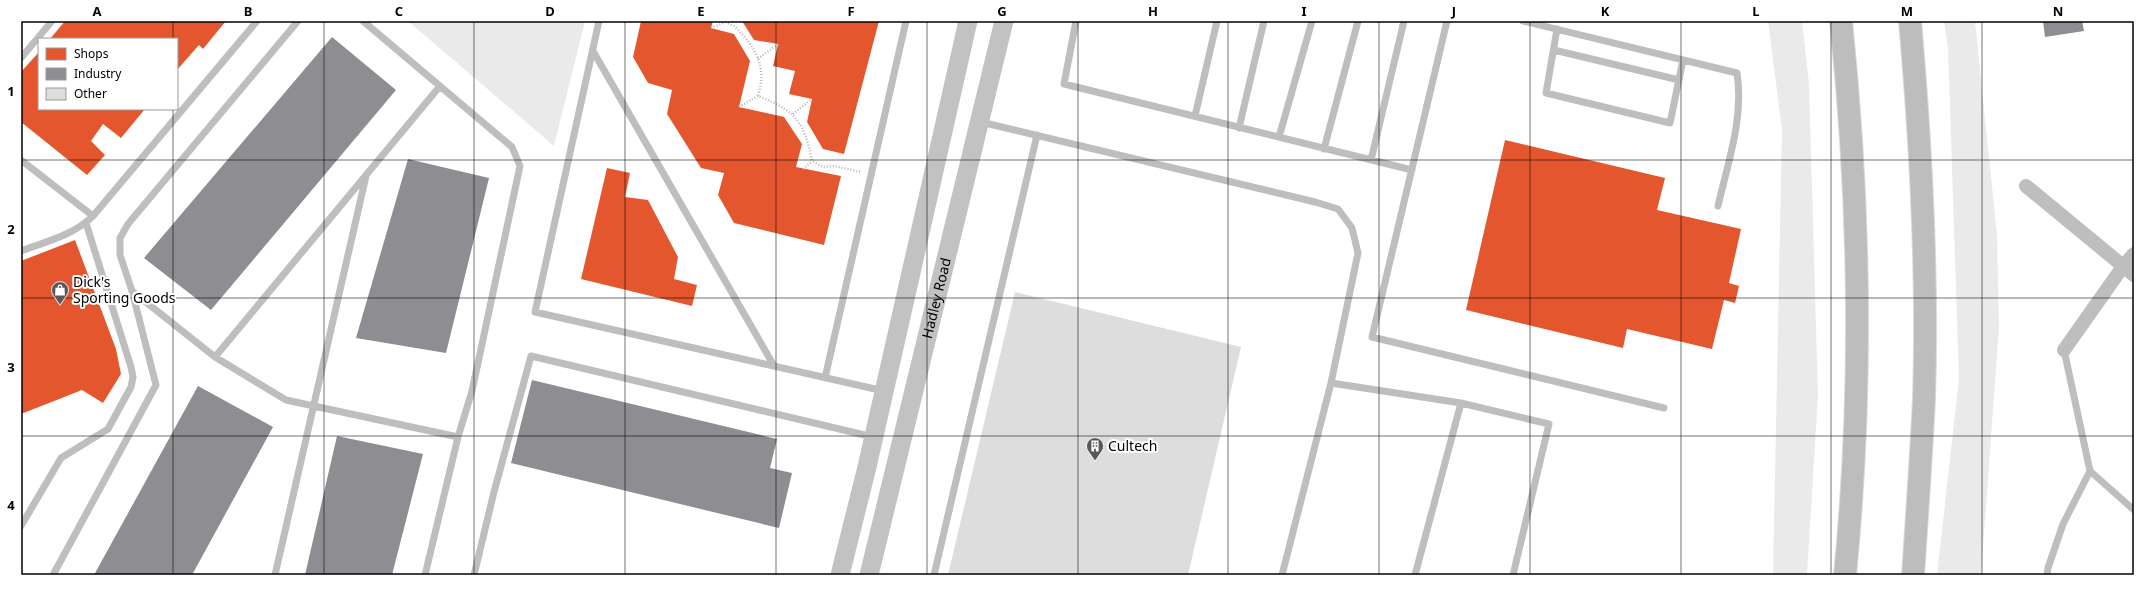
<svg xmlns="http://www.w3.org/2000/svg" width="2155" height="596" font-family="'Noto Sans',sans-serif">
<rect width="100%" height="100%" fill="#fff"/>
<path fill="#eaeaea" d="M408,21H585L554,146Z
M1768,21H1802L1809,84L1818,395L1807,575H1773L1782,130Z
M1944,21H1975L1997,235L1999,327L1981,575H1937L1959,379L1948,47Z"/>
<path fill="#e4572e" d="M65,21H226L203,49L199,45L177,70V39H50Z
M641,21H713L711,28L734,34L750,61L739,107L784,117L802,144L796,167L841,176L824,245L734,223L718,195L724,173L701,168L667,114L672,90L648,83L633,57Z
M742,21H879L844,154L823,149L807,122L812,99L789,94L795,71L773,66L778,44L754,40Z
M39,52V109H145L121,138L103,124L91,141L105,155L87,175L21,122V72Z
M1505,140L1665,178L1657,210L1741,229L1729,283L1739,286L1735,303L1724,300L1712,349L1627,329L1623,348L1466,310Z
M607,168L630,173L625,197L648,200L678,257L674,279L697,285L692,306L581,279Z
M75,240L116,349L121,374L103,403L82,390L21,414V261Z"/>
<path fill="#8d8d92" d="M2043,21H2082L2084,31L2045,37Z
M332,37L396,90L211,310L144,258Z
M408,159L489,178L446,353L356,338Z
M532,380L777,439L770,468L792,473L779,528L511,463Z
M198,386L273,427L192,575H94Z
M337,436L423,454L392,575H305Z"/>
<path fill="#ddd" d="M1015,292L1241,347L1188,575H948Z"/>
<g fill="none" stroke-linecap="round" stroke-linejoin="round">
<g stroke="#dbdbdb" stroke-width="24">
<path id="motorway" d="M1841,21C1860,204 1863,392 1845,575
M1910,21C1921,146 1928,274 1924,399C1921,458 1917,517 1913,575"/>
</g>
<path stroke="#b8b8b8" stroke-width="2.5" stroke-dasharray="1 2" stroke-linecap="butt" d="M726,21C728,24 733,25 736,28C757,49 767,67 758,96C796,111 804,121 812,161L823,167L834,166L861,172
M711,28L726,22
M758,59L778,44
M739,107L758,96
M793,114L812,99
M803,169L812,161"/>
<path stroke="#bebebe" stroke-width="7" d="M363,21L512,147L520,166L472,391L458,437L425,575
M599,21L535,312L884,391
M1076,21L1064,84L1412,170
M1447,21L1372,337L1664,408
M1523,21L1737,73C1744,118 1728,162 1718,206
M1557,29L1546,93L1670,123L1683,60
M1554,50L1679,80
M593,51L774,366
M21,58L52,21
M1195,116L1217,21
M981,122L1315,202L1338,209L1352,228L1358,253L1331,383L1282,575
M1239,128L1264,21
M1279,137L1312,21
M1324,149L1358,21
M21,160L93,216
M1371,160L1404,21
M21,251C45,242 74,235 93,216L257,21
M132,291L215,357L286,400L458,437
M2064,350L2090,471L2134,510
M215,357L440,86
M825,378L906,21
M1331,383L1461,403L1549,424L1513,575
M21,526L61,458L108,429L131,387L133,377L131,367L86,223
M53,575L156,385L132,291L120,255V238L128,224L298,21
M275,575L366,176
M474,575L494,492L531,356L873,437
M934,575L1037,135
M1415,575L1461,403
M2047,575L2048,568L2063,524L2090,471"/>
<path stroke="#bebebe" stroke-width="14" d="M2026,186L2134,275
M2064,350L2124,265L2134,254"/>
<g stroke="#c2c2c2" stroke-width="19">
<path d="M840,575L867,467L968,21"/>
<path id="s1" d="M869,575L1004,21"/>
</g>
<use href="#motorway" stroke="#bdbdbd" stroke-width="22"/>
</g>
<path fill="none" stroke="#000" stroke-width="1" stroke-opacity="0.55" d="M173,21V39M324,21V575M474,21V575M625,21V575M776,21V575M927,21V575M1078,21V575M1228,21V575M1379,21V575M1530,21V575M1681,21V575M1831,21V575M1982,21V575M173,109V575M21,160H2134M21,298H2134M21,436H2134"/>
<defs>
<g id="shop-pin" transform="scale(0.9)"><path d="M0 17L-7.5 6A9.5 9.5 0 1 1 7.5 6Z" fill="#595959" stroke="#fff"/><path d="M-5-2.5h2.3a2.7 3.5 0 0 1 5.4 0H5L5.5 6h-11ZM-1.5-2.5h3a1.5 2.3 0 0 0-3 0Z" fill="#fff"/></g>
<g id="building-pin" transform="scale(0.9)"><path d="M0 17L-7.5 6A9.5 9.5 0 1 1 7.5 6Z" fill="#595959" stroke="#fff"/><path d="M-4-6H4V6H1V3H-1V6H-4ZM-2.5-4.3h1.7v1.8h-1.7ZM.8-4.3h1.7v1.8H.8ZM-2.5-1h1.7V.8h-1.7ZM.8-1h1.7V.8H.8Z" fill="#fff"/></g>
</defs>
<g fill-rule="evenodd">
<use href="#shop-pin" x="60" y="290"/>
<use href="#building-pin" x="1095" y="446"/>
</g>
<g text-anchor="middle" stroke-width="4" stroke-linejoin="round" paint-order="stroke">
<g font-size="14" fill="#000" stroke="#fff" text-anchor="start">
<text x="73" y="287">Dick's<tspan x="73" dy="16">Sporting Goods</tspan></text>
<text x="1108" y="451">Cultech</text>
</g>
<g font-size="14" fill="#000" stroke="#fff">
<text dy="5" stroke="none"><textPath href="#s1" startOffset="285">Hadley Road</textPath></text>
</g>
</g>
<rect width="2155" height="596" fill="none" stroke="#ffffff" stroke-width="44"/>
<rect x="38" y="38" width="140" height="72" fill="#ffffff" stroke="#999999"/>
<rect x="46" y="48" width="20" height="12" fill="#e4572e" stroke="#999999"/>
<text x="74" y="58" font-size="12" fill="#000000">Shops</text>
<rect x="46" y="68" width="20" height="12" fill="#8d8d92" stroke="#999999"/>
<text x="74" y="78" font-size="12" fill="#000000">Industry</text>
<rect x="46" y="88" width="20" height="12" fill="#dddddd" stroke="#999999"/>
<text x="74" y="98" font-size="12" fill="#000000">Other</text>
<rect x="22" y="22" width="2111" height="552" fill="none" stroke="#000" stroke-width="1.5"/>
<g font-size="13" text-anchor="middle" font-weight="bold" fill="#000">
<text x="97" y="16">A</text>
<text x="248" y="16">B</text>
<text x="399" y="16">C</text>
<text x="550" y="16">D</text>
<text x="701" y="16">E</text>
<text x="851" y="16">F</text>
<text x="1002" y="16">G</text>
<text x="1153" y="16">H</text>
<text x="1304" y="16">I</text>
<text x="1454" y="16">J</text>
<text x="1605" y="16">K</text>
<text x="1756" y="16">L</text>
<text x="1907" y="16">M</text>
<text x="2058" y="16">N</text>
<text x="11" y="96">1</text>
<text x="11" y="234">2</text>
<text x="11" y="372">3</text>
<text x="11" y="510">4</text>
</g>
</svg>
